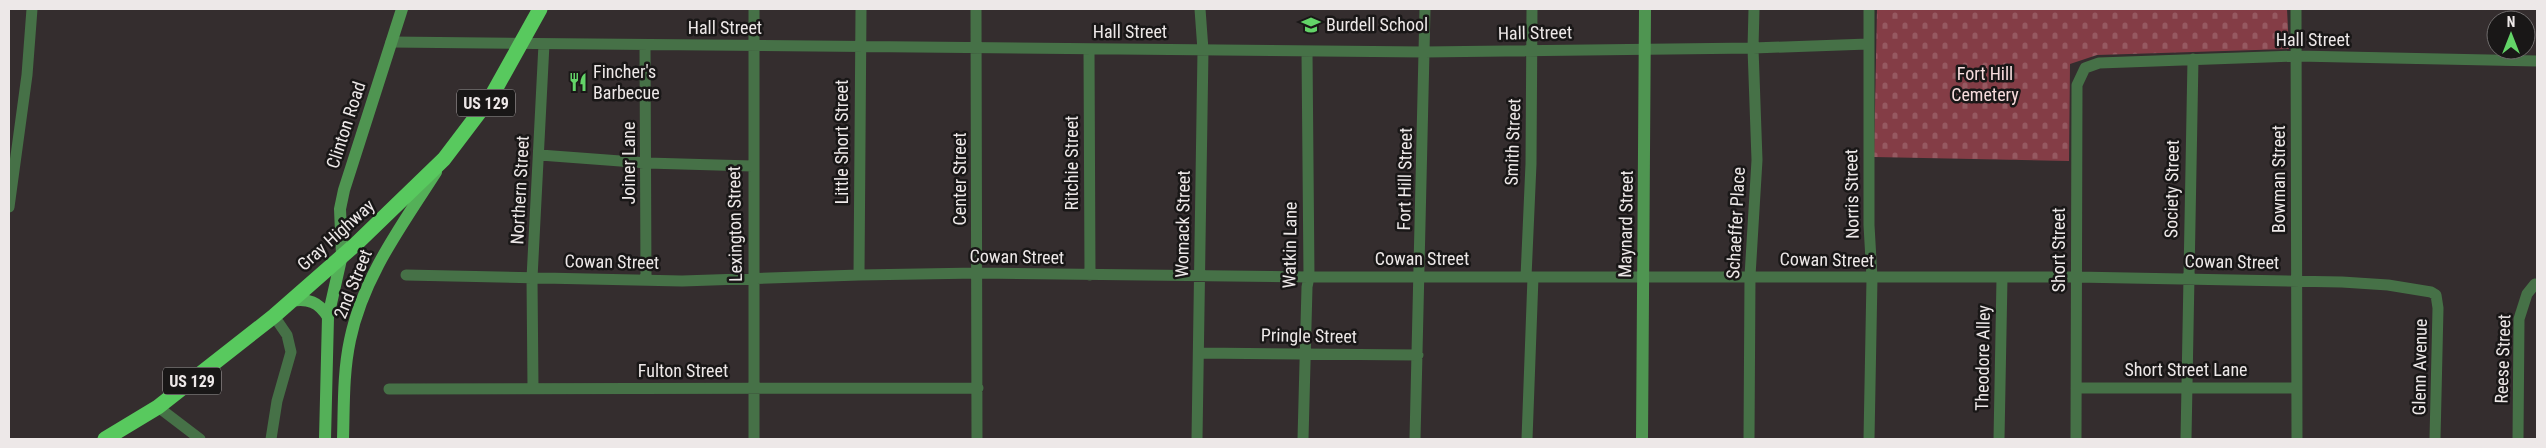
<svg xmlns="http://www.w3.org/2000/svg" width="2546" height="448" font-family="'Roboto Condensed',sans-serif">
<defs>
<pattern id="cemetery-stones" width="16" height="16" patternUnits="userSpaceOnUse" patternTransform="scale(1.25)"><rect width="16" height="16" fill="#843d46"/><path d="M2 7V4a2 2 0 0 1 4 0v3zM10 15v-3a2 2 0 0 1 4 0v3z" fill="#965961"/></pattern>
</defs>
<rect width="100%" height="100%" fill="#342d2e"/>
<path fill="url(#cemetery-stones)" d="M1877,9H2287L2289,49L2097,55L2070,64L2069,161L1874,157Z"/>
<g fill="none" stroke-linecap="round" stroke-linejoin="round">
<path stroke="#467147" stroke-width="11" d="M754,9V439
M976,9L977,439
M1869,9V225L1872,278L1869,439
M2296,9L2297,439
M391,42L1424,52L1753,48L1868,44
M645,45L646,280
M1089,49L1090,275
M540,155L647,163L752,166
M9,207L27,75L32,9
M406,275L682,281L859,275L978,273L1309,277H2076L2342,282L2388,285L2431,292L2436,295L2438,308L2435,439
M859,275L861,9
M1526,277L1531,164L1532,9
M1199,353L1418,355
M533,388L532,278L544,44
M2076,388H2296
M389,389L978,388
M158,407L200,439
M271,439L277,401L291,352L287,335L274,316
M1197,439L1203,50L1200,9
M1303,439L1307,287L1309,277L1307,51
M1415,439L1425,9
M1527,439L1533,277
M1749,439L1750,276L1757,160L1753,48L1754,9
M1999,439L2002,278
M2076,439L2077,85L2085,68L2099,63L2297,56L2537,61
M2186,439L2193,59
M2518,439L2519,319L2527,294L2535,284"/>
<path stroke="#4f9551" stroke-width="12" d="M342,255L340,209L344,190L402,9
M1642,439L1645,9"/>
<path stroke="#54b058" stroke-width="12" d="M291,301C308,298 319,302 328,317
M325,439L328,317L342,255
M343,439C344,406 343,373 350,340C363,277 402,225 436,172"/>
<path stroke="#58c95e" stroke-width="15" d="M105,439L158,407L274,316L356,244L444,159L491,97L540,9"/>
</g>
<defs>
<g id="school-bare" transform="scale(1.5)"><path d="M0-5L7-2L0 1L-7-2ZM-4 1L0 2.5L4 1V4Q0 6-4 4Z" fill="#63d468" stroke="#191717" stroke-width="2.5" paint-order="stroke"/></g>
<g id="restaurant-bare" transform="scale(1.5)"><path d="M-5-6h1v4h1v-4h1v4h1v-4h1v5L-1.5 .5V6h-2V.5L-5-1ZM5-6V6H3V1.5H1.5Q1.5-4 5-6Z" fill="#63d468" stroke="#191717" stroke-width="2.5" paint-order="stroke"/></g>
</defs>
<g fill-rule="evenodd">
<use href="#school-bare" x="1311" y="25"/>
<use href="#restaurant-bare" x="578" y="82"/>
</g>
<g text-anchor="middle" stroke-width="5" stroke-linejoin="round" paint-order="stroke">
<g fill="#191717" stroke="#ada9a9" stroke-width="1">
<rect x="457" y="89.5" width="58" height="27" rx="4"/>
<rect x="163" y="367.5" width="58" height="27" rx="4"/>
</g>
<g font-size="16" font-weight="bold" fill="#ede8e8">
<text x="486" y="109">US 129</text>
<text x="192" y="387">US 129</text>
</g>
<g font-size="18" fill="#ede8e8" stroke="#191717" text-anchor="start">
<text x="1326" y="31">Burdell School</text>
<text x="593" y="78">Fincher's<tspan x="593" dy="21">Barbecue</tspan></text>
</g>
<g font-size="18" fill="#ede8e8" stroke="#191717">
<text x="725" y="34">Hall Street</text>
<text x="1130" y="38">Hall Street</text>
<text transform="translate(1535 33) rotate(-1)" y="6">Hall Street</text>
<text x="2313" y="46">Hall Street</text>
<text transform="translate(346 125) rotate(-72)" y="6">Clinton Road</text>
<text transform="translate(842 142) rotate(-90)" y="6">Little Short Street</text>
<text transform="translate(1513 142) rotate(-88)" y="6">Smith Street</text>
<text transform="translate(629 163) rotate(-90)" y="6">Joiner Lane</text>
<text transform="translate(1072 163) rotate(-90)" y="6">Ritchie Street</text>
<text transform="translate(960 179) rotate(-90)" y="6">Center Street</text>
<text transform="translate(1405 179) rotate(-89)" y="6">Fort Hill Street</text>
<text transform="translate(2279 179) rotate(-90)" y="6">Bowman Street</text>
<text transform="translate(2172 189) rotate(-89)" y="6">Society Street</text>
<text transform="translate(520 190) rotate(-87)" y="6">Northern Street</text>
<text transform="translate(1852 194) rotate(-91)" y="6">Norris Street</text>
<text transform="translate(1736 223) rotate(-87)" y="6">Schaeffer Place</text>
<text transform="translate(735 224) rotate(-91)" y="6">Lexington Street</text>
<text transform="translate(1183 224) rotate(-89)" y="6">Womack Street</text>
<text transform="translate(1626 224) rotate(-89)" y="6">Maynard Street</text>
<text transform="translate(336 235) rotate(-42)" y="6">Gray Highway</text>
<text transform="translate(1290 245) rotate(-89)" y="6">Watkin Lane</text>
<text transform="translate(2059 250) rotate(-90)" y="6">Short Street</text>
<text transform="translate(1017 257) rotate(1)" y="6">Cowan Street</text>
<text x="1422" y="265">Cowan Street</text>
<text transform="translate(1827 260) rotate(1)" y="6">Cowan Street</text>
<text transform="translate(612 262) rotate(1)" y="6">Cowan Street</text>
<text transform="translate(2232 262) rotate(1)" y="6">Cowan Street</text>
<text transform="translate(353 284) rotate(-68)" y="6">2nd Street</text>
<text transform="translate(1309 336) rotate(1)" y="6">Pringle Street</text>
<text transform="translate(1983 358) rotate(-89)" y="6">Theodore Alley</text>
<text transform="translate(2503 359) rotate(-88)" y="6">Reese Street</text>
<text transform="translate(2420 367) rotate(-89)" y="6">Glenn Avenue</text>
<text x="2186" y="376">Short Street Lane</text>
<text x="683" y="377">Fulton Street</text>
</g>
<g font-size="18" fill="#f7dcdd" stroke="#191717">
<text x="1985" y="80">Fort Hill<tspan x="1985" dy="21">Cemetery</tspan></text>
</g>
</g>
<rect width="2546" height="448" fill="none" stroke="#ede8e8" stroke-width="20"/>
<g transform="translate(2511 35)"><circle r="24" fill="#191717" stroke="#6e6b6b"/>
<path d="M0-4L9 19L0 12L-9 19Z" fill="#63d468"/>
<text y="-8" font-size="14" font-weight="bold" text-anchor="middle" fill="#ede8e8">N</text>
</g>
</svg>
